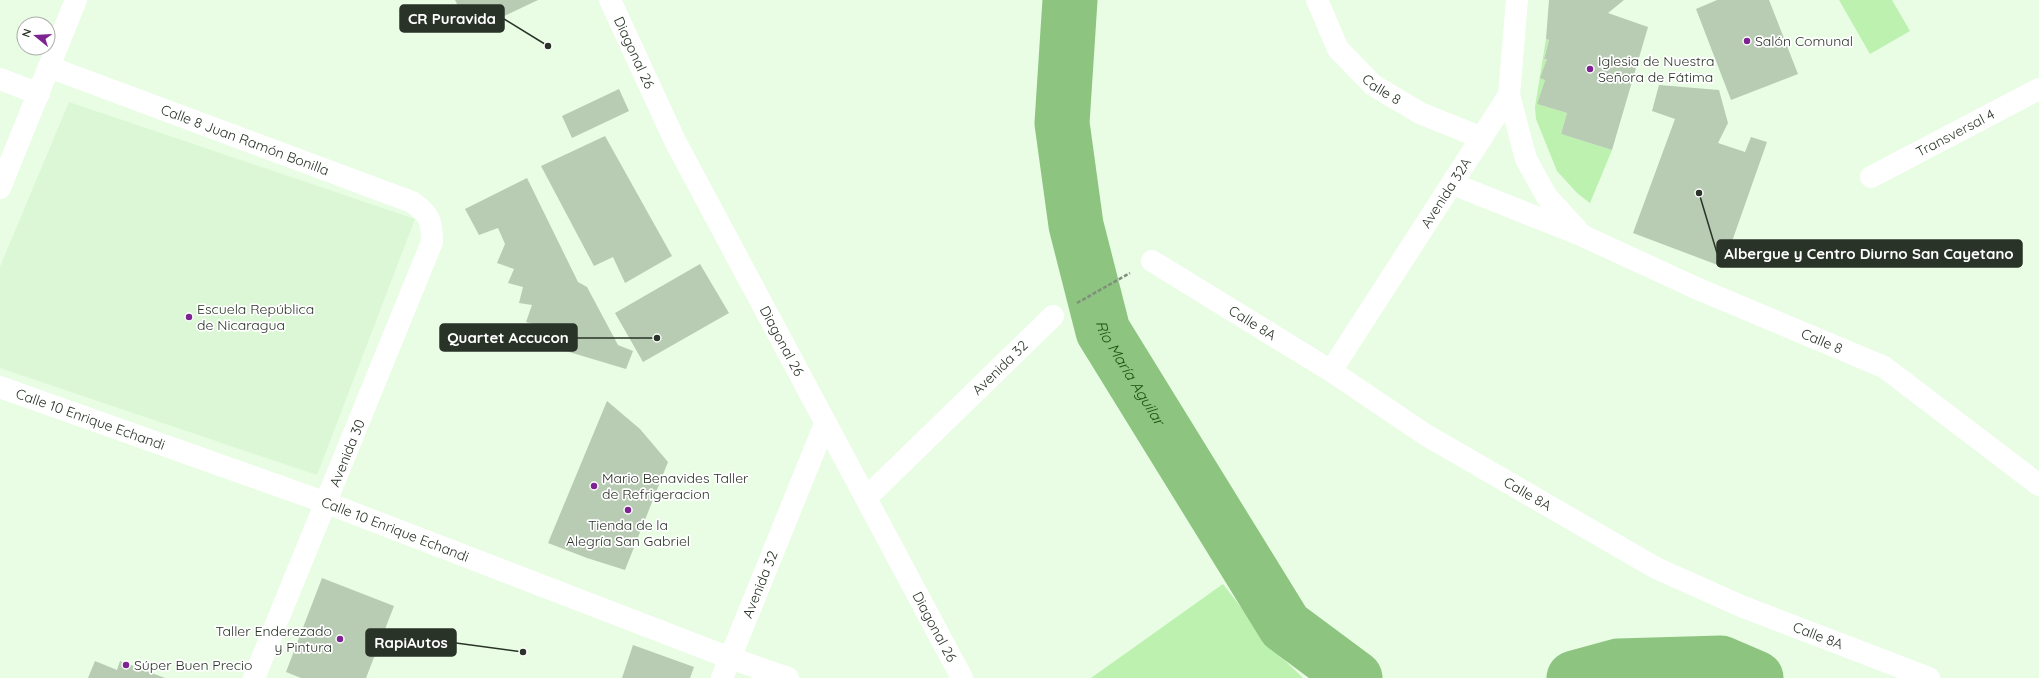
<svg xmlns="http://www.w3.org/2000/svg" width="2039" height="678" font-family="Quicksand,sans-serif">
<rect width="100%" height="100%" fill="#e8fde3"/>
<path fill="#dcf7d5" d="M69,102L415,219L317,475L0,368V267Z"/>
<path fill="#bcf1b0" d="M1839,0H1892L1910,31L1870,54Z
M1546,39L1549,40L1544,58L1547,59L1541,78L1545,80L1537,104L1567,113L1561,134L1612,150L1590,203L1577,193L1557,171L1536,119L1535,107Z
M1223,584L1274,650L1303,678H1091Z"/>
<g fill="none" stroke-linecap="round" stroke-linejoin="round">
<g stroke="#8dc480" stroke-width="55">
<path id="s1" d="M1070,0L1062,123L1076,225L1103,331L1285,626L1355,678"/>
<path d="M1574,678L1618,666L1721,663L1756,678"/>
</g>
</g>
<path fill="#b7ccb2" d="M455,0H538L471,32Z
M1549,0H1624L1608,13L1648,27L1612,150L1561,134L1567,113L1537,104L1545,80L1540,78L1547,59H1544L1549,40L1546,39Z
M1717,0H1769L1798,74L1731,100L1696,9Z
M1659,85L1719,90L1728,123L1718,143L1745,152L1751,137L1767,142L1723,267L1633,233L1675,119L1652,111Z
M619,89L629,111L572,138L562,116Z
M605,136L672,256L625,283L613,257L594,266L541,166Z
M527,178L578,282L587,287L618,345L633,351L626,369L539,343L545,327L526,322L532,305L519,303L523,287L508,283L514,269L497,263L505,244L498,228L479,235L465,209Z
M700,264L729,313L643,362L615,313Z
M607,401L640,429L668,462L625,570L587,558L548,543Z
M322,578L394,606L366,678H301L286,672Z
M633,645L694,667L690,678H622Z
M95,661L117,670L120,661L165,678H88Z"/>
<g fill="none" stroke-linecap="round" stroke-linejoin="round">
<path stroke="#808f7d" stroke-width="2.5" stroke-dasharray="4 2" stroke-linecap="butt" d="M1077,303L1130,273"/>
<g stroke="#fff" stroke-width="22">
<path id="s2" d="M1317,0L1338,49L1373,85L1420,113L1482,138"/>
<path id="s3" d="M49,67L412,202C429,214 432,220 432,242L254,678"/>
<path d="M0,79L39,94"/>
<path d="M1509,95L1526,159L1547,197L1579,232"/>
<path id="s4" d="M1871,177L2039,89"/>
<path id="s5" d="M1453,184L1581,235L1696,288L1884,367L2039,485"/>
<path d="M0,188L76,0"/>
<path id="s6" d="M1152,261L1331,371L1426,435L1656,568L1741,606L1929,678"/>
<path id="s7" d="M1331,371L1509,95L1517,0"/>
<path id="s8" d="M866,498L1053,316"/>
<path id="s9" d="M722,678L825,424"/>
</g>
<path stroke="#fff" stroke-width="22" id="s10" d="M0,387L327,503L730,658L788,678"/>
<path stroke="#fff" stroke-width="22" id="s11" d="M610,0L675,141L962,678"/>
</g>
<g fill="#7e2492" stroke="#fff" stroke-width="1.5">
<circle cx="1747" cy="41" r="4"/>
<circle cx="1590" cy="69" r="4"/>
<circle cx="189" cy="317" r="4"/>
<circle cx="594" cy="486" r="4"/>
<circle cx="628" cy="510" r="4"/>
<circle cx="340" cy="639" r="4"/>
<circle cx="126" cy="665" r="4"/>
</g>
<g text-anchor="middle" stroke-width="3.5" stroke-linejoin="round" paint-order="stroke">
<g font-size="14" fill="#2a3328" stroke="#fff" text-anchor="start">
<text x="1755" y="46">Salón Comunal</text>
<text x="1598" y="66">Iglesia de Nuestra<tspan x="1598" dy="16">Señora de Fátima</tspan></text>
<text x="197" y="314">Escuela República<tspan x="197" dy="16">de Nicaragua</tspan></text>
<text x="602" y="483">Mario Benavides Taller<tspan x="602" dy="16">de Refrigeracion</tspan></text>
<text x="628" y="530" text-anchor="middle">Tienda de la<tspan x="628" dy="16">Alegría San Gabriel</tspan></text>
<text x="332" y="636" text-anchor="end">Taller Enderezado<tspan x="332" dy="16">y Pintura</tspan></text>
<text x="134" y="670">Súper Buen Precio</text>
</g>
<g font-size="14" fill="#2a3328" stroke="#fff">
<text dy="5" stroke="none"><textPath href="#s11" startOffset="58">Diagonal 26</textPath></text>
<text dy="5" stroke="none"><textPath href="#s2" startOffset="113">Calle 8</textPath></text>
<text dy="5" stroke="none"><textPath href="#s4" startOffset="95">Transversal 4</textPath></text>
<text dy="5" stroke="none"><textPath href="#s3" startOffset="209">Calle 8 Juan Ramón Bonilla</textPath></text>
<text dy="5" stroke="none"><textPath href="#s7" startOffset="212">Avenida 32A</textPath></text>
<text dy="5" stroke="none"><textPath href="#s6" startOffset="118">Calle 8A</textPath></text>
<text dy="5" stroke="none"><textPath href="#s11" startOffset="382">Diagonal 26</textPath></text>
<text dy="5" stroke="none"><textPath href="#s5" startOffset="401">Calle 8</textPath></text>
<text dy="5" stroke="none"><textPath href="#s8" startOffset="187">Avenida 32</textPath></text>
<text dy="5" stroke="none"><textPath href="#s10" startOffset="96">Calle 10 Enrique Echandi</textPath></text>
<text transform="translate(347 453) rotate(-68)" y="5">Avenida 30</text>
<text dy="5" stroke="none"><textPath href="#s6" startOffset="442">Calle 8A</textPath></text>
<text dy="5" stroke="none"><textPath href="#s10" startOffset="420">Calle 10 Enrique Echandi</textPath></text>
<text dy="5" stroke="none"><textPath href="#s9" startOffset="101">Avenida 32</textPath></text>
<text dy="5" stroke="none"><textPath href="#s11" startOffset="706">Diagonal 26</textPath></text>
<text dy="5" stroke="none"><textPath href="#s6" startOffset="766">Calle 8A</textPath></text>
</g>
<g font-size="15" font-style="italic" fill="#1c500b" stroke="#fff">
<text dy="5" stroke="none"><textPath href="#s1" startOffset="385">Río María Aguilar</textPath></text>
</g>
</g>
<path fill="none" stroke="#2a3328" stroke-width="1.5" d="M548 46L504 19M1699 193L1717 253M657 338L577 338M523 652L456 643"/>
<g fill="#2a3328" stroke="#fff" stroke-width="1.5">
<circle cx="548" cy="46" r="4"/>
<circle cx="1699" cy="193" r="4"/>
<circle cx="657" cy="338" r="4"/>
<circle cx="523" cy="652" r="4"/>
</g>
<g fill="#2a3328" stroke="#2a3328" stroke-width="1.5">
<rect x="400" y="5" width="104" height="27" rx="4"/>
<rect x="1717" y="240" width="305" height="27" rx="4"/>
<rect x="440" y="324" width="137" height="27" rx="4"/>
<rect x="366" y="629" width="90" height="27" rx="4"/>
</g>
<g font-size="15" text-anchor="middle" font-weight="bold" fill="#fff">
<text x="452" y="24">CR Puravida</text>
<text x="1869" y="259">Albergue y Centro Diurno San Cayetano</text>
<text x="508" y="343">Quartet Accucon</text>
<text x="411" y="648">RapiAutos</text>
</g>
<g transform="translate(36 36) rotate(288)"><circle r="19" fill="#ffffff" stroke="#aaada9"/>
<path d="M0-3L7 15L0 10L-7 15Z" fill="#7e2492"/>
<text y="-6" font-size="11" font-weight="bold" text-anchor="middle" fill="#2a3328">N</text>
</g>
</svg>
